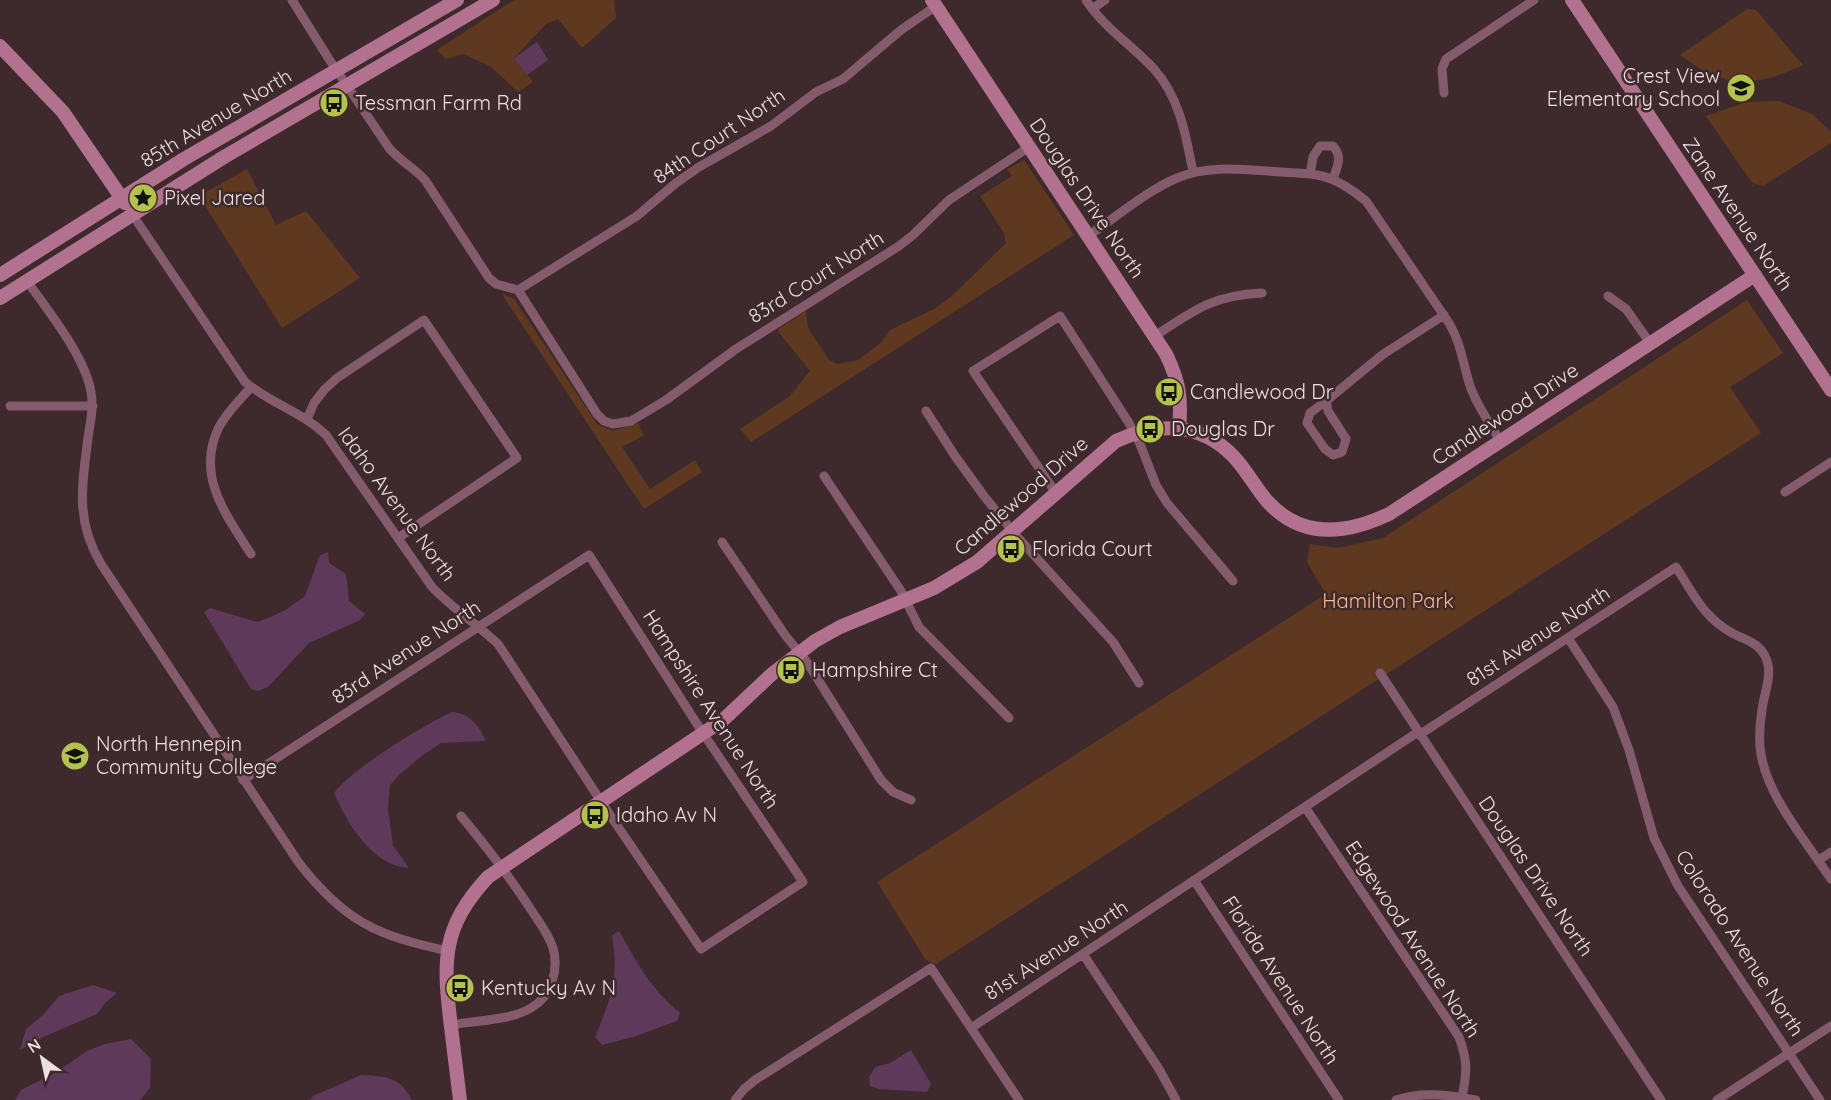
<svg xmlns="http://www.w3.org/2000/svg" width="1831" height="1100" font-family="Quicksand,sans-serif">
<rect width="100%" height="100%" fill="#3e2a2c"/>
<path fill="#5e391f" d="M514,0H614L616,18L582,48L558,19L546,24L514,58L533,82L518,92L490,66L463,54L446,59L437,50Z
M1747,9L1756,10L1803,65C1771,80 1742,89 1708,73C1698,68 1689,61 1680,55Z
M1779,101L1812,114L1831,132V143L1763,186L1752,183L1706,116L1746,102Z
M1024,160L1074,235L751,442L740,429L790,396L810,371L777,330L806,311L808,328L829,360L838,364L858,360L882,342L890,330L934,309L952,296L1006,243L1004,233L980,196L1012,176L1007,169Z
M247,169L276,225L306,211L360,278L282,328L199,196Z
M501,293L514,299L597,424L612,431L638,423L644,435L622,447L650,489L695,460L702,472L644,509Z
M1747,300L1783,353L1730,387L1761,433L936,964L926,960L877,882L1326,594L1307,562L1310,544L1338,548L1383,538Z"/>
<path fill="#5e395a" d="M537,42L548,60L527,75L514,58Z
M328,552L329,563L346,574L349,601L365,614L360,620L309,643L268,687L258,691L251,689L204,612L210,608L257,622L271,617L287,609L305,596L320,555Z
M452,712C470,713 479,726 486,741L441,743L423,755L400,774L390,785L388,809L393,845L409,868C372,866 347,823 334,793C352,769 423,725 452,712Z
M619,931C638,964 650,988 680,1013L677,1021L633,1037L602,1045L595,1037C611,999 619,977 612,935Z
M93,985L117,993L105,1003L97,1014L43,1037L20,1050L26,1029L43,1015L59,996Z
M131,1039L151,1059L150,1088L140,1100H15L21,1090L55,1073L87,1051L105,1044Z
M911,1050L931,1084L927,1092L879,1089L870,1086L869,1077L875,1067L890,1063Z
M361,1075C387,1077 398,1075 412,1100H310L313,1096Z"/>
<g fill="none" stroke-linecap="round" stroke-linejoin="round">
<path stroke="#845b6d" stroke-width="9" d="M292,0L329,59L389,148C400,161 414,168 425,180L489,278L496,284L518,290L597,414L604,421L613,424L631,421L666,400L736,349L899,246L913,235L949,200L1029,147
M1086,0C1104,28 1132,45 1154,69C1180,98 1186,136 1193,172
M1092,9L1105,0
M1444,93L1442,69L1446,59L1534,0
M1310,174L1313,157L1320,146H1333C1343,157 1337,167 1333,179
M132,214L245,382C270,403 302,412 326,435L432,587C452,608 477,624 498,644L608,812L701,949L803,882L697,724L589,555L243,780
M1088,236C1115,218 1148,190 1177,178C1210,164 1246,170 1281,172C1298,173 1316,173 1331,179C1344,184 1355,192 1366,201L1449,323C1461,343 1463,364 1470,386C1477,406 1490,423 1500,441
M27,281C48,311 85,356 91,392C94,409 90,422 88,438C82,486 75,520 101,564L299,863C344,921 377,936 448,951
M518,290L637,216L676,183L699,167L771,126L816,92L843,79L901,30L936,6
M1608,296L1626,309L1650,343
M1155,336C1194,310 1214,295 1262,293
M251,387C240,400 227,412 219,427C195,475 226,515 251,554
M1326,401L1310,413L1307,423L1325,449L1333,455L1342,452L1346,439L1328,411L1326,401L1382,355L1444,315
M10,406H93
M926,411L955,456L984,496L1013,532L1113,642L1139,683
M307,419L314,403L324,390L337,378L424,320L517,458L398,538
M824,476L901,591L919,627L1009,718
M1785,492L1831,462
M1056,493L973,371L1060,316L1129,423L1140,444L1156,485L1167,503L1233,581
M722,542L785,635L807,662L881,780L893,792L911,800
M1568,638L1613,707L1629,750L1654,838L1678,886L1820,1100
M1380,673L1661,1100
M1419,735L1676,567C1686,582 1695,600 1707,613C1714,621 1723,628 1732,633C1745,640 1758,642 1765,656C1774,673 1764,692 1762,710C1760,722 1759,734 1760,747C1764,793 1806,841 1831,879
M1305,807L1459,1037C1468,1061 1467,1073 1462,1097
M1819,860L1831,852
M1194,880L1339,1100
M1083,954L1159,1069L1176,1100
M451,1025C476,1020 509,1021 531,1008C552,996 559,969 553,948C548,933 538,921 530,908C509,876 486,846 461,816
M971,1028L1418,732
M735,1100L744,1089L755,1080L931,968L1019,1100
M1396,1100C1422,1091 1450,1095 1476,1100
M1717,1100L1831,1026"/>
<path stroke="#b2728f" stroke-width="14" d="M932,0L1166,354C1179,381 1182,398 1179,429
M1572,0L1831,390
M0,46L63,112L125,203
M0,275L184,159L457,0
M0,298L224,157L493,0
M460,1100C457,1076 454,1051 451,1027C443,961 441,928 488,877L723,720L772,674L815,641L840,627L934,588L977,562L1116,441C1158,422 1201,422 1234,457C1247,471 1255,487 1267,501C1302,540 1347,534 1389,514L1755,275"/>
</g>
<defs>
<g id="school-disc" transform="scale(1.5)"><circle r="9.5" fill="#b4c24a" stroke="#3e2a2c"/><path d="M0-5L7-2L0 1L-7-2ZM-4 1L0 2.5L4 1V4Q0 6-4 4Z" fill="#111"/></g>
<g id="bus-disc" transform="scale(1.5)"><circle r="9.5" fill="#b4c24a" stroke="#3e2a2c"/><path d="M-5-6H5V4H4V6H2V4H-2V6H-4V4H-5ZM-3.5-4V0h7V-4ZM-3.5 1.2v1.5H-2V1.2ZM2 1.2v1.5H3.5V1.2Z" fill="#111"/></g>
<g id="sight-disc" transform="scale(1.5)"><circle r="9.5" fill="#b4c24a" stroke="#3e2a2c"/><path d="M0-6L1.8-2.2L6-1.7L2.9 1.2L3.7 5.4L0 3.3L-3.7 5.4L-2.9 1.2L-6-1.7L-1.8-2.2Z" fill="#111"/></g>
<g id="university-disc" transform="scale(1.5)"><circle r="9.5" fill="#b4c24a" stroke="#3e2a2c"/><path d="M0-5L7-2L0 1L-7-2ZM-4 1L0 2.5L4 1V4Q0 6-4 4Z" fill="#111"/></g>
</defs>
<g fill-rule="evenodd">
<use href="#school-disc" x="1741" y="88"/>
<use href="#bus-disc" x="334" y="103"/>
<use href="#sight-disc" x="143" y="198"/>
<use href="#bus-disc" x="1169" y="392"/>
<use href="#bus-disc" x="1150" y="429"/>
<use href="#bus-disc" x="1011" y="549"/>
<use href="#bus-disc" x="791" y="670"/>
<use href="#university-disc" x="75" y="756"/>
<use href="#bus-disc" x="595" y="815"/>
<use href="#bus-disc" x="460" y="988"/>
</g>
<g text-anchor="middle" stroke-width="5" stroke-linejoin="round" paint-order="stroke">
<g font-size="20" fill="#ecdfe0" stroke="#3e2a2c" text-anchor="start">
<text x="1720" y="83" text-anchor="end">Crest View<tspan x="1720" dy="23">Elementary School</tspan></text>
<text x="355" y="110">Tessman Farm Rd</text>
<text x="164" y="205">Pixel Jared</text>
<text x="1190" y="399">Candlewood Dr</text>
<text x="1171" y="436">Douglas Dr</text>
<text x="1032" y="556">Florida Court</text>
<text x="812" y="677">Hampshire Ct</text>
<text x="96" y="751">North Hennepin<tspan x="96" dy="23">Community College</tspan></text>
<text x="616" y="822">Idaho Av N</text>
<text x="481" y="995">Kentucky Av N</text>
</g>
<g font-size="20" fill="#ecdfe0" stroke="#3e2a2c">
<text transform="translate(216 118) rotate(-31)" y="7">85th Avenue North</text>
<text transform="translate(719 136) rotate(-34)" y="7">84th Court North</text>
<text transform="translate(1087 198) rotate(56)" y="7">Douglas Drive North</text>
<text transform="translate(1738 214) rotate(56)" y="7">Zane Avenue North</text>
<text transform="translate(816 277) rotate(-32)" y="7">83rd Court North</text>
<text transform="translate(1505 414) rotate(-33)" y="7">Candlewood Drive</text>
<text transform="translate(1021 496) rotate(-41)" y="7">Candlewood Drive</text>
<text transform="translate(397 504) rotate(54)" y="7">Idaho Avenue North</text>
<text transform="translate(1538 636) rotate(-33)" y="7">81st Avenue North</text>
<text transform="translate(406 652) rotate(-33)" y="7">83rd Avenue North</text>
<text transform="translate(711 709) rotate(57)" y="7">Hampshire Avenue North</text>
<text transform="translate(1536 876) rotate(56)" y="7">Douglas Drive North</text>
<text transform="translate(1413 939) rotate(57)" y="7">Edgewood Avenue North</text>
<text transform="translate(1740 943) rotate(57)" y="7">Colorado Avenue North</text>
<text transform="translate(1056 950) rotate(-33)" y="7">81st Avenue North</text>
<text transform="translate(1281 980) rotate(57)" y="7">Florida Avenue North</text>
</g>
<g font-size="20" fill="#fdb78a" stroke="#3e2a2c">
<text x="1388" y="608">Hamilton Park</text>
</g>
</g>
<g transform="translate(42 1058) rotate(327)" stroke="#3e2a2c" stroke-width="4.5" paint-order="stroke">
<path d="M0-4.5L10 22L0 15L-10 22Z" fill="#ecdfe0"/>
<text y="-9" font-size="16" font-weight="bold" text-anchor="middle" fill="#ecdfe0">N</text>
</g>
</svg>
